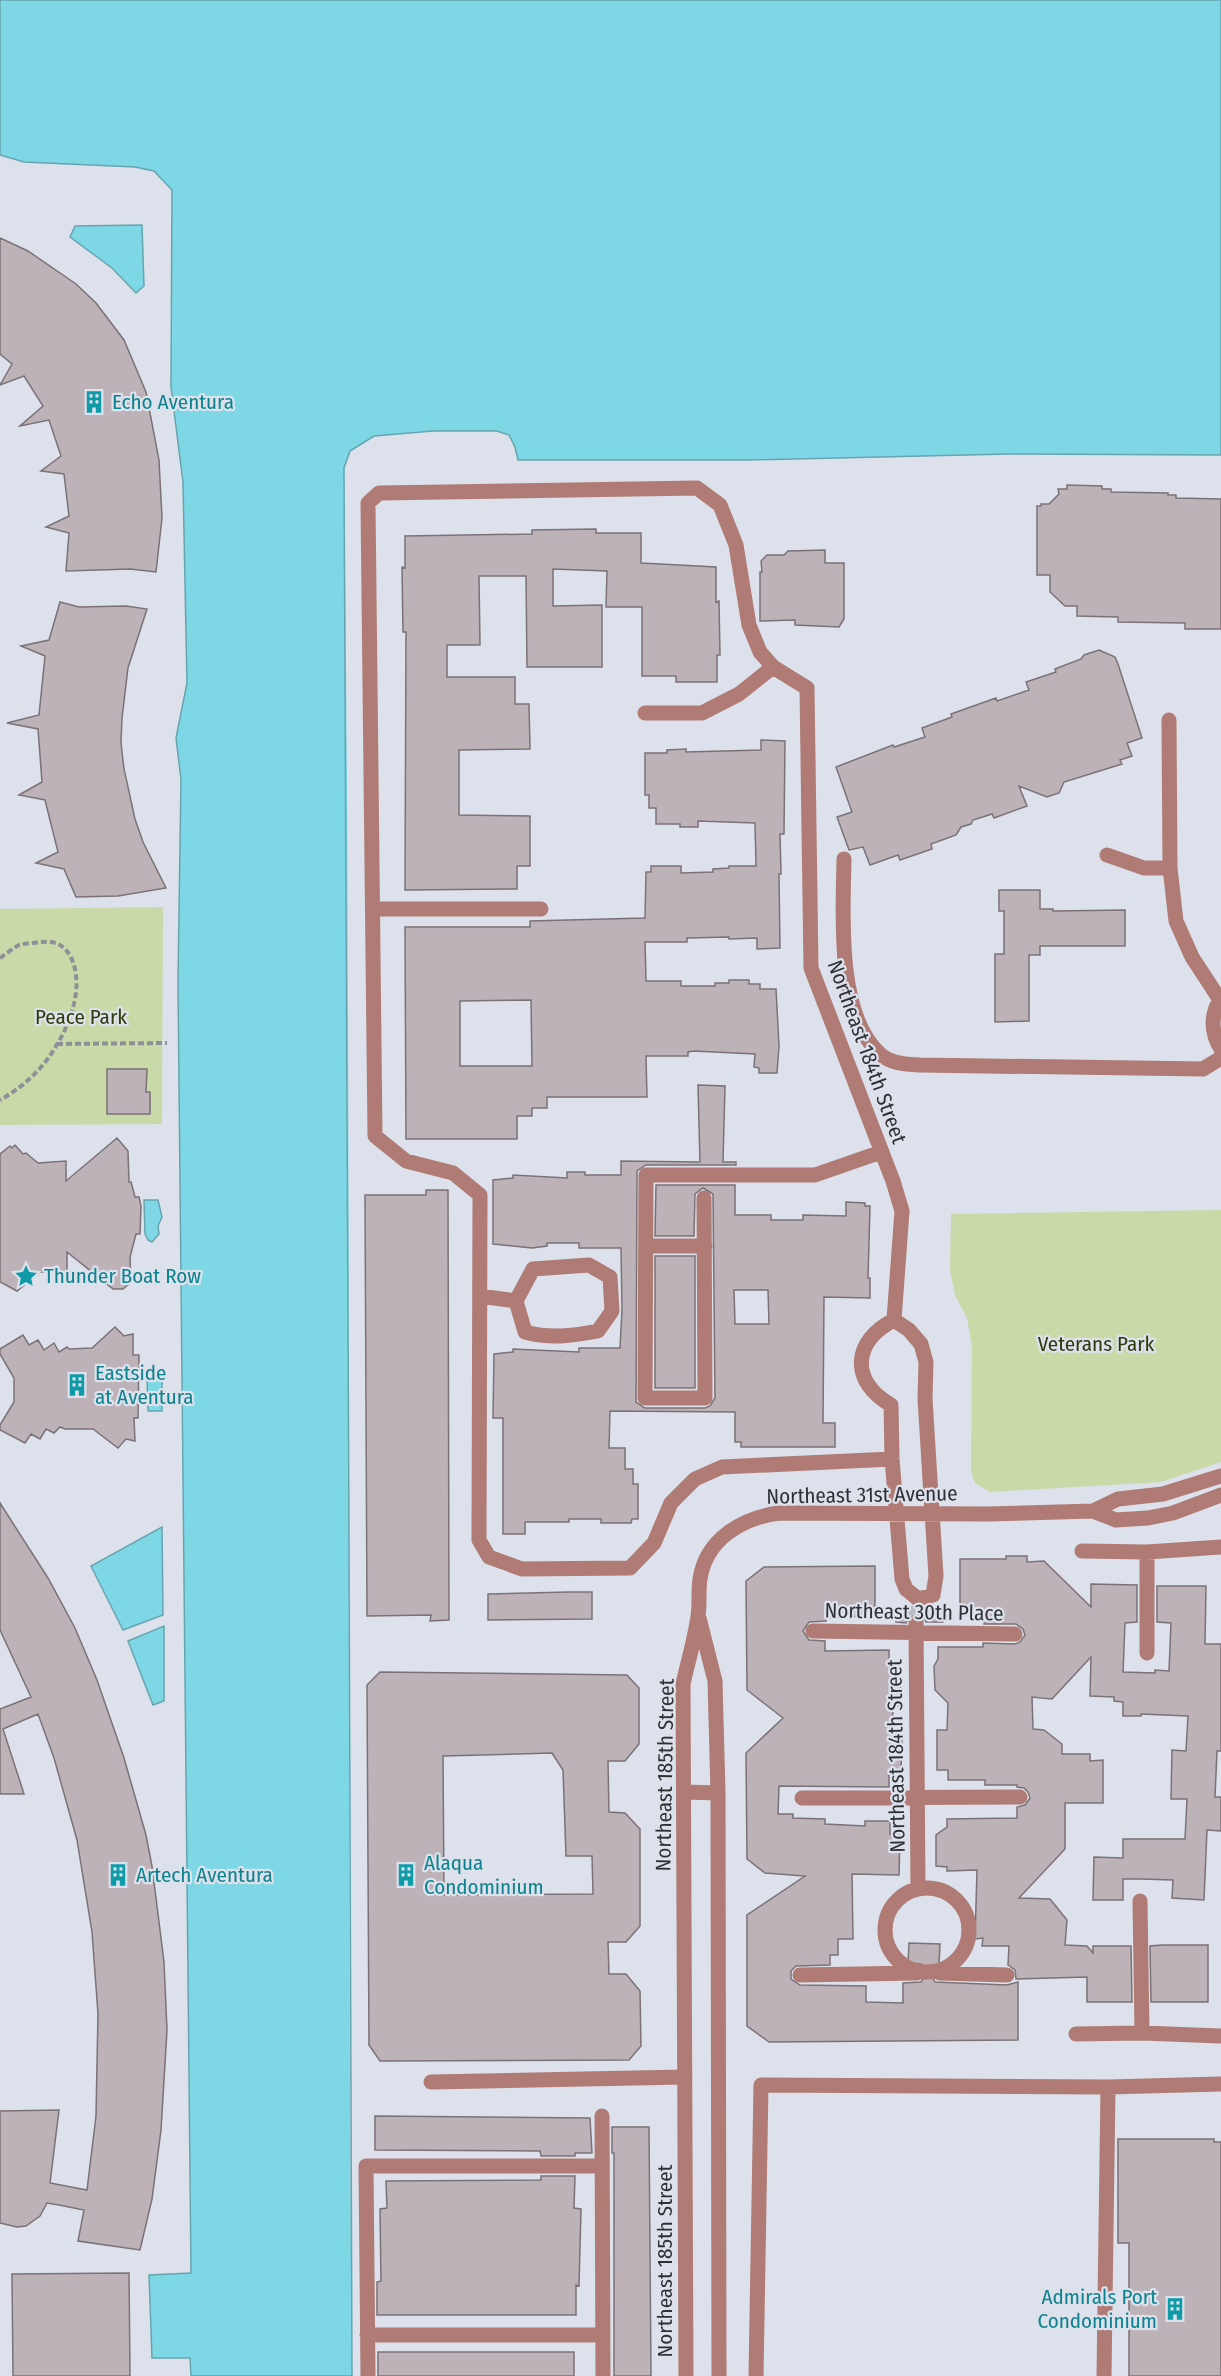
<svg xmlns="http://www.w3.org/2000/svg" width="1221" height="2376" font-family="'Fira Sans Condensed',sans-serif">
<rect width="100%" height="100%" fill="#dce1eb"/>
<path fill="#c9d9a8" d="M163,907L162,1124L0,1125V909Z
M1221,1210V1462L1161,1482L990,1492L975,1483L971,1472L972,1347L967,1318L955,1295L950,1270L951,1214Z"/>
<path fill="#7ed7e5" stroke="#66a5b0" stroke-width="1.5" d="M0,0H1221V455L1009,454L747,460H518L515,447L509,435L497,431H433L374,436L350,451L344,468C352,1104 346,1740 352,2376H191L190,2358H152L149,2275L191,2273L178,983L181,779L176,738L187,683L183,482L171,387L172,190L154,171L135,167L24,162L0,155Z
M142,225L144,286L136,293L112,268L70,237L75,226Z
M158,1200L162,1217L158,1226L159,1234L152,1242L148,1240L145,1234L144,1200Z
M147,1377H162V1411H148Z
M162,1527L163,1615L123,1630L91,1566Z
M164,1626V1701L153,1705L128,1641Z"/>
<path fill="#bcb2b7" stroke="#7b7277" stroke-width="1.5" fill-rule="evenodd" d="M0,238L28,251L76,284L96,303L124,340L146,392L159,460L162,518L156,572L130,569L66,571L69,533L46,527L69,516L64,474L41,471L61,456L49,420L20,426L43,406L24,376L0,385L12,364L0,354Z
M1067,485L1102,486V489H1111V492L1168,493V495H1176V498L1221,499V629H1185V623L1118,622V617L1077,616V606H1065L1050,592V575H1037V506H1041V504H1049L1059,494L1058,489H1067Z
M596,529V533H641V563L716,567V602L719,601L720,655H717V682H676V676H642V607H606L607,571L553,569V606L602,605V667H527L526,576H479L480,645H447V677H515V704H529L530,749L459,750V815L530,816V866H517V889L405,890L406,632H403L402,567L405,568V536L532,534V530Z
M825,550V563H844V619L839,627L795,625V620L760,621V572H762L761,561L767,555H784L788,551Z
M60,602L79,607L126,606L147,609L128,668L122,718L121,743L124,769L135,819L143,842L166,888L118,896L76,897L64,869L36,863L58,852L45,800L19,795L42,782L38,729L7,723L39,715L45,656L21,646L49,640Z
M1099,650L1115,657L1118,664L1142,738L1127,743L1132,756L1120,760L1122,764L1064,782L1059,793L1047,797L1019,786L1027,806L994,818L992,814L973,820L971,824L961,827L956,835L931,844L932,849L900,860L898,855L870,865L863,847L849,850L837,817L852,812L836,767L893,745L894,747L925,737L922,728L952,717L951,714L996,698L997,701L1029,690L1026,682L1056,672L1055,669L1081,659L1084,655Z
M761,740L785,741L784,834H780L781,874H779L780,948L757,949V938L729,939V937L687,938V942H645L646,981H681V986H715V983H729V980H749V984H760V989H776L779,1046L777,1073H759V1068L754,1067L755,1054L694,1051L688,1052V1056H646L647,1097H547V1108H532V1116H517V1139H406L405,927H530V921L645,918L646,872H651V866H681V873L713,872V869L729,868V866H756L755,823L698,821V827H680V824H656V808H649V795H645V753H667V750L686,749V752L761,750ZM531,1000L532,1066H460V1001Z
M999,890H1040V909H1053V911L1125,910V946H1040V955H1029V1021L995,1022V954H1004V911H999Z
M107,1069H147L146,1092H150V1114H107Z
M698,1085L725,1086L723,1162H736V1165H646L637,1171L636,1402L645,1408H705L710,1406L715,1398L713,1194L703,1188L695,1194L694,1236H655L656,1185H735V1215H771V1220H803V1215L846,1216V1202L865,1203V1206H870L868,1278H870V1298L824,1297L823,1423H835V1447H741V1442H735V1412L610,1411L609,1448H625V1469H633V1484H638V1519H632L631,1523H601V1519H569V1522H525V1534H503V1418H493L494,1354L513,1352V1349L579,1352V1348H620L622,1310L621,1248H579V1243H547V1246L532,1248L493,1244V1180L513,1178V1175L567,1178V1172H585V1175H621V1161L700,1162ZM734,1290H768L769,1324H735Z
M117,1138L128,1151L129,1182H131L135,1197H139L141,1206L140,1234H136L130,1257L131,1282L123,1289H113L67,1252V1272H40L17,1291L0,1282V1154L10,1146L12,1148L15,1145L23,1154L26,1153L38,1163L66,1161V1181Z
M426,1190H448L449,1620L430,1621L431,1615L367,1616L365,1195H426Z
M655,1256H695V1388H655Z
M115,1327L124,1336L133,1334V1355H139L138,1418H134L135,1441L126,1439L118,1448L93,1429H65L60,1427L54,1433L46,1429L40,1439L31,1434L25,1443L0,1430V1425L14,1402V1378L0,1354V1349L23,1335L29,1345L38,1340L44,1350L54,1343L59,1352L67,1347L69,1349L92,1348Z
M0,1503L48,1578L75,1628L97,1680L124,1758L146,1835L152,1866L164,1962L167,2030L161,2130L152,2199L140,2250L78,2241L84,2210L59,2205L47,2203L40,2216L26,2226L17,2227L0,2223V2111L59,2110L50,2183L87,2190L96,2116L98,2014L92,1932L77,1840L54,1758L38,1714L3,1729L24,1794H0V1709L31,1697L0,1630Z
M1006,1556H1027V1562L1044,1561L1091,1607V1584L1137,1585V1622L1125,1623L1123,1672L1155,1673V1670L1169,1671L1171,1623L1157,1622V1586H1206L1205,1644H1221V1751H1217L1215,1797H1221V1831L1207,1830L1204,1900L1172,1898L1173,1880L1140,1879H1123V1900H1093L1094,1857L1123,1858V1839H1185L1187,1799H1171L1172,1750L1186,1751L1188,1716L1141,1714V1716H1123V1702L1114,1701V1697L1090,1696L1091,1657L1052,1699L1032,1697L1033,1729L1044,1730L1062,1744V1754H1090V1761L1103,1760V1803H1065V1849L1019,1898L1050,1899L1067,1920L1065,1945L1087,1946L1093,1953V1946H1131L1132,2002H1087V1977L1016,1979L1015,1970L1008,1965L1009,1946H982L983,1938L975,1939L977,1870L947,1871V1867L936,1866V1835L947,1827V1819L1017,1818V1807L1025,1805L1030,1798L1028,1792L1024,1788L1017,1787V1785H985V1780H948V1770H937V1730H947L948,1703L935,1690L934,1666L938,1659V1647H983V1643L1015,1644L1020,1642L1025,1635L1023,1629L1016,1624H984V1614L960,1615V1559H1006Z
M875,1566V1606L862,1611V1616L826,1618V1621L809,1622L803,1631L809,1640L825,1641V1651L889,1650V1665L900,1664L901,1706H893L892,1740H902L901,1771H889V1787L779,1786L778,1814H793V1818L825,1819V1824L865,1826V1821H890V1834L900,1835L899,1875L852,1874L853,1939H838V1955H830V1965L796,1966L791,1971V1979L800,1985L866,1986V2002L903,2003V1983L921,1982L927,1973L921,1964L908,1963L909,1943L940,1944L939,1964L932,1967L930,1972L935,1982L1007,1985L1018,1982V2040L769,2042L747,2026V1915L805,1876L765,1873L747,1859L746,1753L783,1718L747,1690L746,1581L764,1567Z
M568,1592H592V1619L488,1620V1594Z
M896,1607H943V1622H926L924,1617L917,1612L911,1614L906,1623L896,1622Z
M380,1672L627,1675L639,1688V1744L625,1761H608L609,1812L625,1813L640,1829V1926L626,1942H608L609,1974H626L640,1991L641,2046L629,2060L380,2061L369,2045L367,1685ZM552,1753L563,1770L566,1856H592L593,1894L444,1895L443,1756Z
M1162,1945H1208V2002H1151L1150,1946Z
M375,2116L590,2118L592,2153H575V2156H541L540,2151L375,2150Z
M612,2127H649L651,2376H614V2153H612Z
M1118,2139H1214V2142H1221V2376H1129V2243H1118Z
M541,2176H575L574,2208L581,2209L579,2286L576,2285V2315H377V2282L381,2281L380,2209L387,2208L386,2181L541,2180Z
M129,2273L130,2376H13L12,2274Z
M378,2352H574V2376H378Z"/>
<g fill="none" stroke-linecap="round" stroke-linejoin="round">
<path stroke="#b9bec6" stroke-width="15" stroke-dasharray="15 8" stroke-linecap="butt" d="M916,1622L919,1607"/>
<path stroke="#8d9097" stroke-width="4" stroke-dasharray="6 3" stroke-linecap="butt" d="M0,958C6,954 13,948 19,945C26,943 35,943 42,942C73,938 80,974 75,999C72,1015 65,1032 56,1046C43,1069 23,1087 0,1100
M57,1044L167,1043"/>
<path stroke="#af7b74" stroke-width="15" d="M645,713H702L739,694L773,667
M1169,720L1170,868L1176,921L1192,957L1220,1000
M1107,855L1144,868H1170
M844,859C843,913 836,1015 880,1054C891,1064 906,1064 920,1065L1203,1069L1221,1058
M373,909H541
M1221,998C1210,1015 1211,1033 1221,1049
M704,1198L705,1398H645L646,1175H815L881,1152
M646,1246H705
M480,1296L516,1301L525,1332C551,1339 571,1336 598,1331L612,1311L610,1277L589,1265L533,1269L516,1301
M894,1320C852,1341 850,1382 891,1405L892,1459L902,1579L906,1589L918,1599
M894,1320L909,1330L921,1344L926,1362L925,1399L936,1576L933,1595L918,1599
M892,1459L722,1467L695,1479L671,1503L654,1543L630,1568L522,1569L489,1557L479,1540L480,1195L453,1173L406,1161L375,1136L368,503L379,493L697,488L720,505L736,545L749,625L760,652L773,667L807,688L811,968L893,1181L902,1211L894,1320
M1093,1511L1118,1499L1163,1494L1221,1476
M1082,1551L1147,1552L1221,1547
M1147,1552V1653
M699,1618L715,1681L718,1793L719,2376
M916,1622L918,1889
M813,1631L1015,1634
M684,1792L718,1793
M802,1798L1020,1797
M885 1930a42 42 0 1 1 84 0a42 42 0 1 1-84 0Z
M1140,1901L1142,2033
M940,1973L1007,1975
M800,1975L917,1973
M1076,2034L1142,2033L1221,2036
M431,2082L685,2077
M602,2116L603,2376
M367,2335H603
M368,2376L366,2166H602
M686,2376L683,1684C688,1661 695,1639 698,1616C700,1604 698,1591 700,1579C706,1539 742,1518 779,1513L988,1514L1093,1511L1116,1520L1148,1518L1173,1513L1221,1495
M756,2376L761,2085L1108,2087
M1104,2376L1108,2087L1221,2084"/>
</g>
<defs>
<g id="building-bare" transform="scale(1.8)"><path d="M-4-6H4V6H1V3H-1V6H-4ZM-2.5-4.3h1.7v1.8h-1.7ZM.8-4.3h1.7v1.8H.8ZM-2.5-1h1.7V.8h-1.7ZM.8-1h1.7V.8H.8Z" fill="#0f9aa8" stroke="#dce1eb" stroke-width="2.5" paint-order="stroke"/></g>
<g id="sight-bare" transform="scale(1.8)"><path d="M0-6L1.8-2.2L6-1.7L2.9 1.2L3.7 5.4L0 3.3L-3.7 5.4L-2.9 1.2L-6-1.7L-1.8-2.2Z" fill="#0f9aa8" stroke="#dce1eb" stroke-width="2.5" paint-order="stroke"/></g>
</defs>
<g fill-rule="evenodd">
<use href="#building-bare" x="94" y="402"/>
<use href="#sight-bare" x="26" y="1276"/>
<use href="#building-bare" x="77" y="1385"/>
<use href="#building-bare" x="118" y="1875"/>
<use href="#building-bare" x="406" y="1875"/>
<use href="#building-bare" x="1175" y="2309"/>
</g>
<g text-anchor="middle" stroke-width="4.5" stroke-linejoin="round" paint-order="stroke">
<g font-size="21" fill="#0d838f" stroke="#dce1eb" text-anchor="start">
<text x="112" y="409">Echo Aventura</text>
<text x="44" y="1283">Thunder Boat Row</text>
<text x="95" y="1380">Eastside<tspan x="95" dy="24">at Aventura</tspan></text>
<text x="424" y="1870">Alaqua<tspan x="424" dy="24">Condominium</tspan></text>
<text x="136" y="1882">Artech Aventura</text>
<text x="1157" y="2304" text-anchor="end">Admirals Port<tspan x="1157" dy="24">Condominium</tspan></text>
</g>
<g font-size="21" fill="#2f3b0b" stroke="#dce1eb">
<text x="81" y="1024">Peace Park</text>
<text x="1096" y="1351">Veterans Park</text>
</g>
<g font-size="21" fill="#2f3034" stroke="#dce1eb">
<text transform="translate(867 1052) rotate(70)" y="7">Northeast 184th Street</text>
<text transform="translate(862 1495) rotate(-1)" y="7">Northeast 31st Avenue</text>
<text transform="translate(914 1612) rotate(1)" y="7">Northeast 30th Place</text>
<text transform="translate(896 1756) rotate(-91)" y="7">Northeast 184th Street</text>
<text transform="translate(665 1775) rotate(-89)" y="7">Northeast 185th Street</text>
<text transform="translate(665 2261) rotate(-90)" y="7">Northeast 185th Street</text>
</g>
</g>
</svg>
